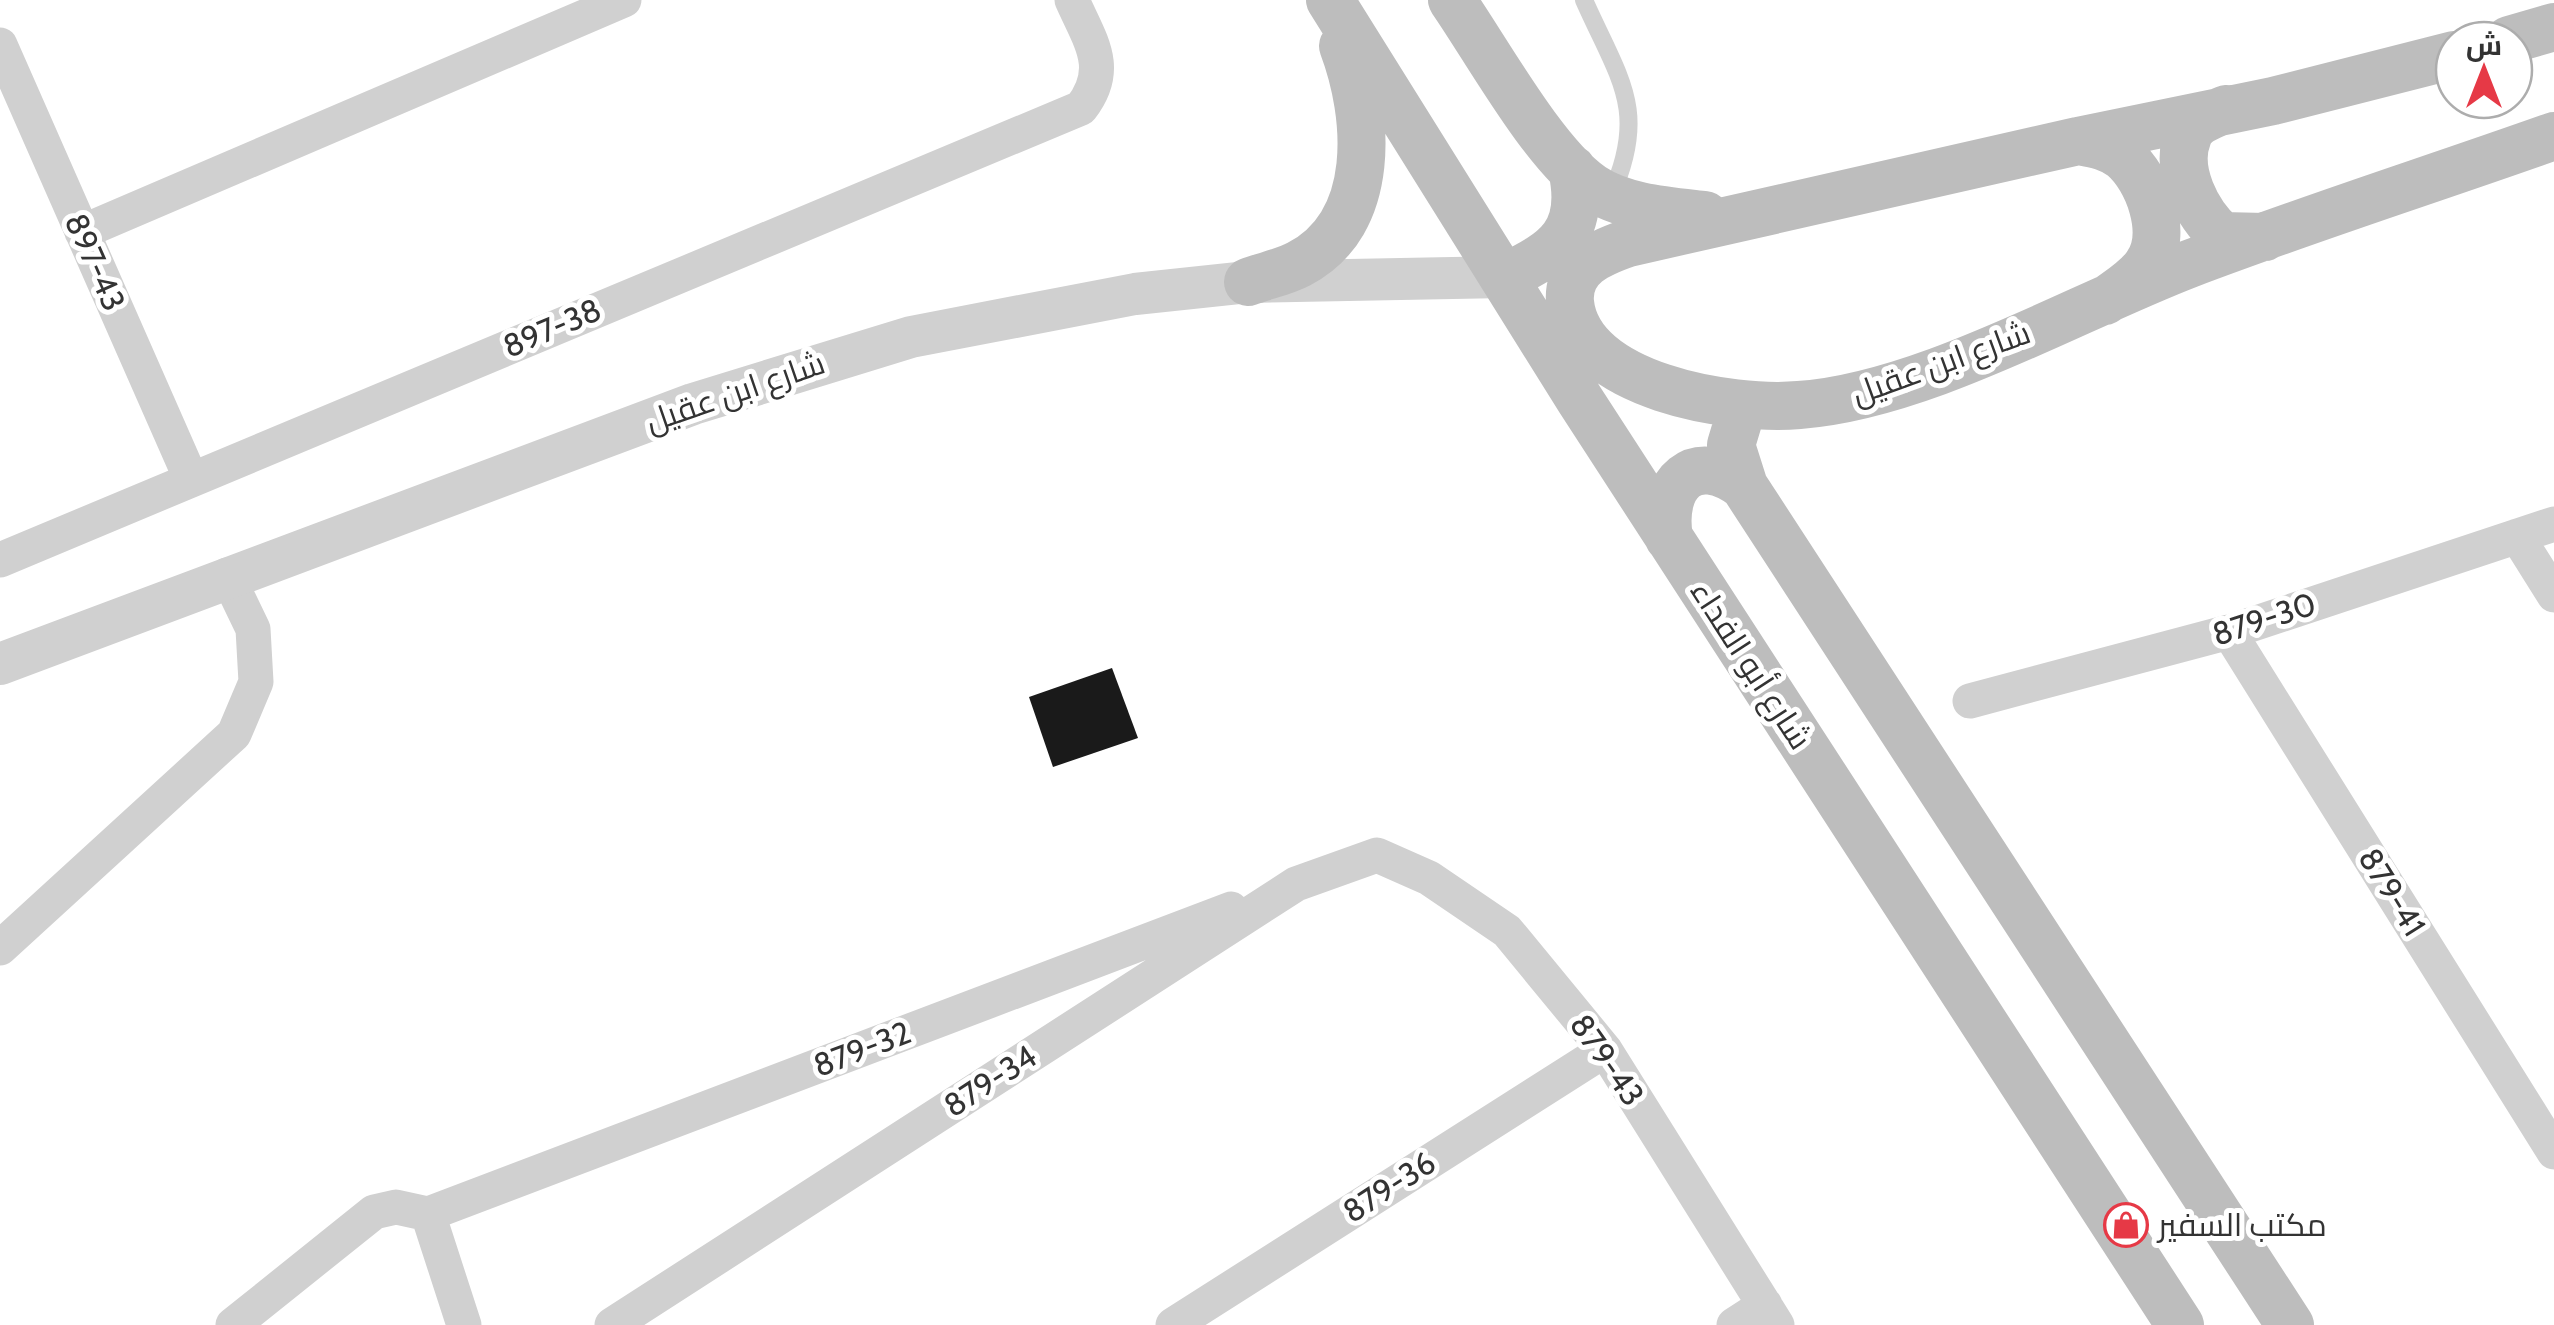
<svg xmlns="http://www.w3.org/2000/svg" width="2554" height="1325" font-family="Cabin,Cairo,sans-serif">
<rect width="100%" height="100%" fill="#fff"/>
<path fill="#1a1a1a" d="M1112,668L1138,738L1053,767L1029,697Z"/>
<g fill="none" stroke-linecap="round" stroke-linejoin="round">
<path stroke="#d0d0d0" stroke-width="18" d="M1584,0C1619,79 1649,110 1611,195"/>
<path stroke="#d0d0d0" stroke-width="35" d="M0,45L191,479
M82,232L624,0
M2517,536L2554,595
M0,560L1081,108C1112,68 1090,41 1072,0
M2229,632L2554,1152
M1970,701L2229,632L2554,524
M0,948L234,734L256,682L253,629L227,575
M428,1214L1231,909
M233,1325L374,1212L396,1207L428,1214L464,1325
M612,1325L1296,884L1377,855L1429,878L1507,931L1605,1050L1777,1325
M1173,1325L1605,1050
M1734,1325L1765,1305"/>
<path stroke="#d0d0d0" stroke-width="42" d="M0,664L693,404L911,337L1135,294L1248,282L1505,277"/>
<path stroke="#bdbdbd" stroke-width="48" d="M1330,0L1580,400L2180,1325
M1452,0C1488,52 1543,153 1592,187C1623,208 1670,211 1705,215
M2509,40L2554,27
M2226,109C2213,115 2193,121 2188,136C2174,170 2197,214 2222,236L2265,237
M2078,141L2273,101L2454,55
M1505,277C1558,252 1586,232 1572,169
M1248,282C1264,276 1284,272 1299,264C1378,223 1369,115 1343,46
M2105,301C2118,291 2137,280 2147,265C2169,234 2149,179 2123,157C2109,146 2095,144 2078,141L1628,243C1599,253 1567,266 1570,302C1578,387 1732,411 1799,405C1923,396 2072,309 2189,264C2310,218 2433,179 2554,136
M1743,405L1731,445L1744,486L2290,1325
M1669,538C1660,483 1694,449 1744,486"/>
</g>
<defs>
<g id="shop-ring" transform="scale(2.25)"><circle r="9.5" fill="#fff" stroke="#e63946" stroke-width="1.5"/><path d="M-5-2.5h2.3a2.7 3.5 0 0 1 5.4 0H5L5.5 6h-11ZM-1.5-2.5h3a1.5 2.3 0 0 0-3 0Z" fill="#e63946"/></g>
</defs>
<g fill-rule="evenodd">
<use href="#shop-ring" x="2126" y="1225"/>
</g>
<g text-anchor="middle" stroke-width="10" stroke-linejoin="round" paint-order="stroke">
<g font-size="32" fill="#333" stroke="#fff">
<text transform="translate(95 262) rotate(66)" y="11">897-43</text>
<text transform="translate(552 328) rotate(-23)" y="11">897-38</text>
<text transform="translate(1941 363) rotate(-20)" y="11">شارع ابن عقيل</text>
<text transform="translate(735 392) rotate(-19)" y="11">شارع ابن عقيل</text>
<text transform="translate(2264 619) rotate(-18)" y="11">879-30</text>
<text transform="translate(1751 665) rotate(57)" y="11">شارع أبو الفداء</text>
<text transform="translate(2392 892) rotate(58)" y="11">879-41</text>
<text transform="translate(862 1049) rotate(-21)" y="11">879-32</text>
<text transform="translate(1607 1060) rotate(55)" y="11">879-43</text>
<text transform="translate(990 1081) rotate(-33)" y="11">879-34</text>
<text transform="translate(1389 1187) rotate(-33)" y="11">879-36</text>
</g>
<g font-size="32" fill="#333" stroke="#fff" text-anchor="start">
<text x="2158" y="1236">مكتب السفير</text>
</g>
</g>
<g transform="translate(2484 70)"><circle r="48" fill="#ffffff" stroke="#adadad" stroke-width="2.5"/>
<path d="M0-8L18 38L0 25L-18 38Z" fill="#e63946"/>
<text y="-15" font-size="28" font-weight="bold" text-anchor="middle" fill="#333333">ش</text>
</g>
</svg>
